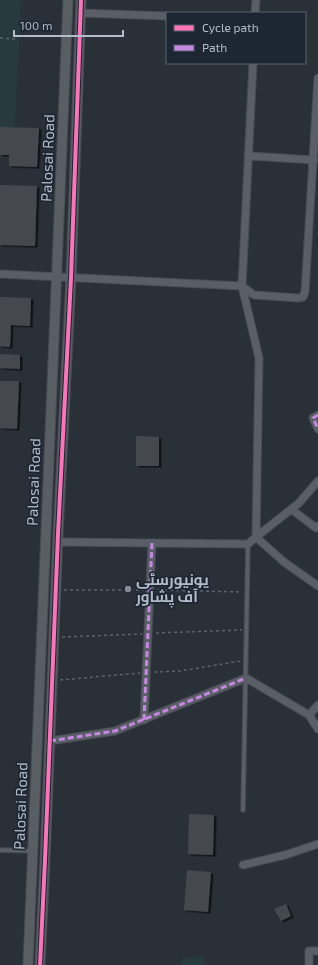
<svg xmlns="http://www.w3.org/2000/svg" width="318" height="965" font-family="'Exo 2',Cairo,sans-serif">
<defs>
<filter id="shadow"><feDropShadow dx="2.5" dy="1.5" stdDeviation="0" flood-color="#0009"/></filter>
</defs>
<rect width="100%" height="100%" fill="#2a3038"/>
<path fill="#273a3e" d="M0,0H21L15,128L0,127Z
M203,956L204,965H181L182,958Z"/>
<path fill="#444950" filter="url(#shadow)" d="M0,127L39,128L37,167L9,166V155H0Z
M0,185L37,186L35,246L0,245Z
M0,297L31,298L30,326L11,325L10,347L0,346Z
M0,354L20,355V369L0,368Z
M0,381H19L17,429L0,428Z
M136,436L159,437V466H136Z
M189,814L214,815L213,855L188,854Z
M187,870L211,872L208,912L184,910Z
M286,904L291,916L281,921L274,909Z"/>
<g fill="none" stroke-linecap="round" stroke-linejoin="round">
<g stroke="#484c53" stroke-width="5.5">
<path id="lane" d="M243,810L248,544
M0,850L33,851"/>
</g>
<g stroke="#484c53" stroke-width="9">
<path id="street" d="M81,13L167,16
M255,13L256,0
M253,63L242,286L259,358L256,537L284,562L318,586
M248,156L314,160
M0,274L242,286L254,295L298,298L303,297L305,292L318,78
M318,415L313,418L318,429
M291,509L316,528L318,526
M58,542L248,544L256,537L299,503L318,481
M309,715L318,705
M144,720L152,543
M50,741L115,731L246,678L309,715L318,729
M243,865L285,855L318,844
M309,965V951H318"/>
</g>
<g stroke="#484c53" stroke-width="11">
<path id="secondary" d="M28,965L68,0
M40,965L45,860L58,534L71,278L81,0"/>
</g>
<path stroke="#5d636a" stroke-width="1.5" stroke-dasharray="3 3" stroke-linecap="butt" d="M0,38L15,39
M64,590H144
M158,590L242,592
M156,633L242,630
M62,637L142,634
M154,672L180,671L241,661
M60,680L140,673"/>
<use href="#lane" stroke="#5a5e66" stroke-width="3.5"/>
<use href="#street" stroke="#5a5e66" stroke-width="7"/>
<use href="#secondary" stroke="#595d64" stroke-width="9"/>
<path stroke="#c787e3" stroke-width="3" stroke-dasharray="6 3" stroke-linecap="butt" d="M318,415L313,418L318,429
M144,720L152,543
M50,741L115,731L246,678"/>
<g stroke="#1d2633" stroke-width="6">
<path id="cycleway" d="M40,965L45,860L58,534L71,278L81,0"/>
</g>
<use href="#cycleway" stroke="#fb73b8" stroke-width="4"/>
</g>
<circle fill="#848b96" stroke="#1d2633" stroke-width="1.5" cx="128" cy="589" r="4"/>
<g text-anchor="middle" stroke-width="3.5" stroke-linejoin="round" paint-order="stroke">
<g font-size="15" fill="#b4bcc9" stroke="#1d2633">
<text transform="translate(48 158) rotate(-88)" y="5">Palosai Road</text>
<text transform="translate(34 482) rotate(-88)" y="5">Palosai Road</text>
<text transform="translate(21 806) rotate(-88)" y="5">Palosai Road</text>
</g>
<g font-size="15" font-weight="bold" fill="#b4bcc9" stroke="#1d2633" text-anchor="start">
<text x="136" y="585">یونیورسٹی<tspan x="136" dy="17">آف پشاور</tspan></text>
</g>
</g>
<rect x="166" y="12" width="140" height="52" fill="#1d2633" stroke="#59626f"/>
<rect x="174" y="25" width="20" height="6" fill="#fb73b8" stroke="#59626f"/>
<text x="202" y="32" font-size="12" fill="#b4bcc9">Cycle path</text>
<rect x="174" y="45" width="20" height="6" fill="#c787e3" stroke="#59626f"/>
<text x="202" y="52" font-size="12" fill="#b4bcc9">Path</text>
<path d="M14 30v6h109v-6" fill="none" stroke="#b4bcc9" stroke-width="2"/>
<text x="20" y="30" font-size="12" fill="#b4bcc9" stroke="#1d2633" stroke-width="3" paint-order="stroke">100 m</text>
</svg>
